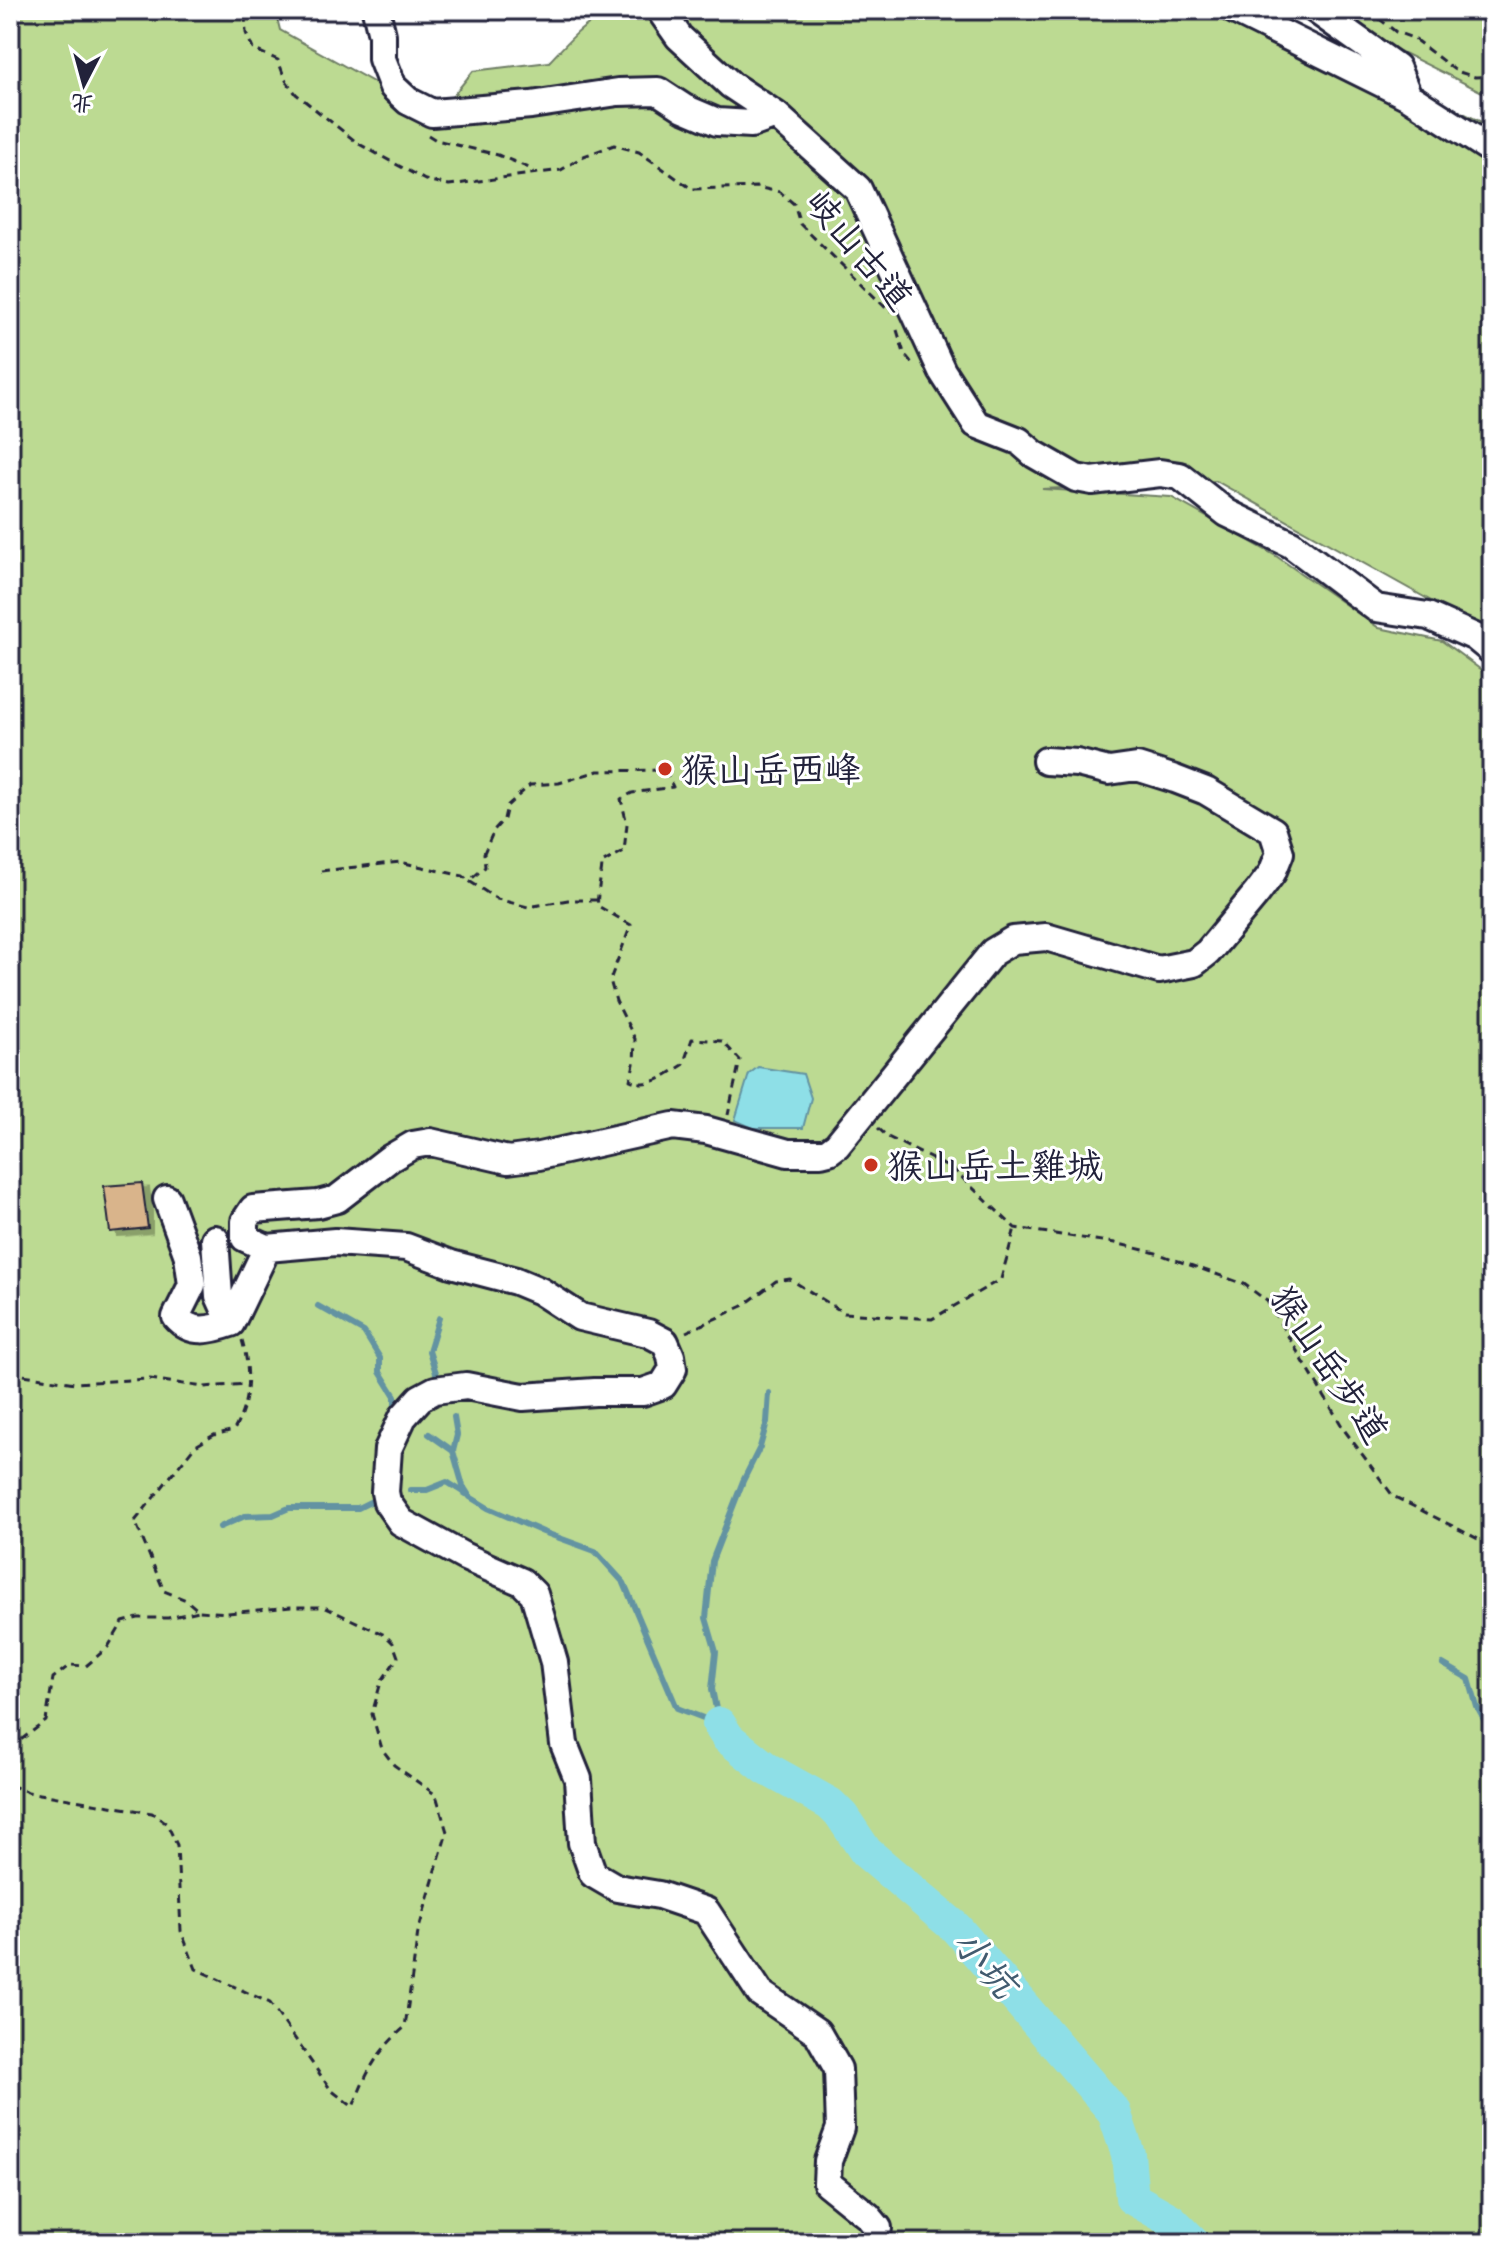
<svg xmlns="http://www.w3.org/2000/svg" width="1502" height="2253" font-family="'Indie Flower','LXGW WenKai TC',sans-serif">
<defs>
<filter id="shadow"><feDropShadow dx="7" dy="4.5" stdDeviation="0" flood-color="#0004"/></filter>
</defs>
<rect width="100%" height="100%" fill="#fff"/>
<filter id="ink" filterUnits="userSpaceOnUse"><feTurbulence type="fractalNoise" baseFrequency=".0125" numOctaves="2"/><feDisplacementMap in="SourceGraphic" scale="16" xChannelSelector="R" yChannelSelector="G"/><feConvolveMatrix kernelMatrix="1 2 1 2 8 2 1 2 1" color-interpolation-filters="sRGB"/></filter>
<g filter="url(#ink)">
<path fill="#bcda92" stroke="#6f7e66" stroke-width="2" d="M10,10H275L280,30L436,117L473,71L549,62C582,27 594,10 645,10L669,31L655,10H1252L1492,127V651L1442,607L1216,481L1042,489L1171,497L1276,556L1379,628L1442,641L1492,678V2243H10Z
M1337,10H1492V97L1355,29Z"/>
<path fill="#8edfe7" stroke="#6393a2" stroke-width="2" d="M758,1067L803,1074L811,1098L803,1128H753L735,1120L749,1074Z"/>
<g fill="none" stroke-linecap="round" stroke-linejoin="round">
<path stroke="#6393a2" stroke-width="6" d="M318,1306L364,1332L380,1358V1372L395,1396V1415
M438,1379L429,1351L439,1318
M454,1417L457,1435L453,1451L463,1486L470,1497L488,1508L543,1532L595,1551L624,1583L677,1708L719,1724
M429,1434L453,1451
M411,1490H427L447,1482L466,1494
M220,1527L245,1516L273,1515L289,1508H358L378,1498
M1443,1664L1469,1679L1477,1707L1492,1734
M719,1724L712,1689L716,1652L706,1618L712,1561L743,1481L760,1447L767,1422L769,1393"/>
<path stroke="#8edfe7" stroke-width="34" d="M719,1724L728,1738L767,1769L830,1804L842,1816L866,1852L956,1928L1114,2112L1128,2154L1132,2198L1171,2220L1194,2243"/>
</g>
<path fill="#d9b48b" stroke="#22223b" stroke-width="2" filter="url(#shadow)" d="M142,1183L148,1228L110,1232L104,1186Z"/>
<g fill="none" stroke-linecap="round" stroke-linejoin="round">
<g stroke="#22223b" stroke-width="32">
<path id="minor" d="M376,10L382,35V59L393,87L408,101L432,113L531,105L618,92L658,91L684,108L717,122L751,124L776,115
M660,10L679,37L731,85L776,115L858,189L942,371L976,424L1019,441L1034,454L1076,478L1092,481L1160,473L1180,476L1227,513L1291,544L1376,608L1428,616L1475,637L1492,651
M1234,10L1408,96L1492,150
M1316,10L1396,67L1408,96
M167,1199L188,1256L192,1285L176,1317C191,1335 211,1330 231,1323L267,1248
M215,1239L219,1296L231,1323
M876,2243L878,2228L868,2216L827,2183L828,2161L840,2128L838,2069L817,2032L760,1993L706,1911L659,1895L617,1888L593,1874L582,1843L578,1779L564,1744L554,1662L534,1594L522,1582L465,1557L401,1522L387,1502L385,1492L388,1449L403,1417L420,1398L435,1390L466,1386L523,1397L595,1392H643L663,1385L673,1369L671,1356L665,1342L648,1333L580,1317L540,1291L516,1281L451,1264L406,1247L335,1242L267,1248L245,1238V1221L253,1209L318,1204L337,1199L389,1159L413,1145L430,1142L508,1160L539,1156L673,1126L706,1130L788,1153H821L829,1151L837,1145L993,952L1013,940L1046,937L1159,970L1194,963L1208,952L1257,893L1272,873L1280,853L1273,831L1206,791L1175,779L1137,767L1109,771L1077,763L1046,761"/>
</g>
<path stroke="#22223b" stroke-width="3" stroke-dasharray="8 6" stroke-linecap="butt" d="M231,10L245,16L246,33L253,49L278,60L285,79L296,94L359,144L425,180L449,185L561,170L584,156L614,145L639,152L692,189L756,187L780,192L794,204L800,224L890,312
M1368,10L1396,32L1413,38L1456,71L1475,77L1492,76
M428,135L436,140L498,155L534,170
M897,330L904,353L914,366
M321,871L400,862L463,876L469,881
M597,900H568L528,907L497,899L469,881L485,867L484,853L494,830L504,819L507,806L530,785L559,783L598,771L665,770L673,787L632,793L621,799L627,824L624,851L602,863C602,875 596,896 598,906L631,925L610,980L616,1001L635,1039L634,1064L630,1080C650,1089 666,1075 683,1065L692,1039L722,1041L740,1060L728,1115
M878,1128L888,1137L954,1170L1015,1228L1115,1243L1156,1253L1244,1284L1267,1301L1345,1431L1393,1496L1492,1546
M686,1332L743,1306L776,1281L790,1279L844,1313L932,1319L1001,1279L1015,1228
M10,1373L75,1383L150,1379L203,1387L248,1384
M10,1748L46,1721L53,1678L70,1665L86,1666L108,1647L123,1622L138,1618H168L199,1611L186,1600L164,1591L135,1521L194,1447L214,1435L234,1430C250,1402 251,1371 242,1340
M10,1785L28,1792L152,1813L167,1824L177,1845L181,1931L196,1969L270,2003L331,2090L353,2107C366,2073 377,2051 405,2027L418,1932L447,1832L436,1795L394,1765L382,1749L372,1714L381,1682L398,1657L393,1643L385,1635L324,1607H291L227,1613L199,1611"/>
<use href="#minor" stroke="#fff" stroke-width="26"/>
</g>
</g>
<g fill="#c8321e" stroke="#fff" stroke-width="3">
<circle cx="665" cy="769" r="8"/>
<circle cx="871" cy="1165" r="8"/>
</g>
<g text-anchor="middle" stroke-width="6" stroke-linejoin="round" paint-order="stroke">
<g font-size="36" fill="#22223b" stroke="#fff">
<text transform="translate(860 249) rotate(50)" y="13">岐山古道</text>
<text transform="translate(1330 1364) rotate(56)" y="13">猴山岳步道</text>
</g>
<g font-size="36" fill="#22223b" stroke="#fff" text-anchor="start">
<text x="681" y="782">猴山岳西峰</text>
<text x="887" y="1178">猴山岳土雞城</text>
</g>
<g font-size="38" font-style="italic" fill="#425b6f" stroke="#fff">
<text transform="translate(985 1963) rotate(49)" y="13">小坑</text>
</g>
</g>
<rect width="1502" height="2253" fill="none" stroke="#fff" stroke-width="40"/>
<rect x="20" y="20" width="1462" height="2213" fill="none" stroke="#22223b" stroke-width="3" filter="url(#ink)"/>
<g transform="translate(84 84) rotate(186)" stroke="#ffffff" stroke-width="6" paint-order="stroke">
<path d="M0-6L14 30L0 20L-14 30Z" fill="#22223b"/>
<text y="-12" font-size="22" font-weight="bold" text-anchor="middle" fill="#22223b">北</text>
</g>
</svg>
